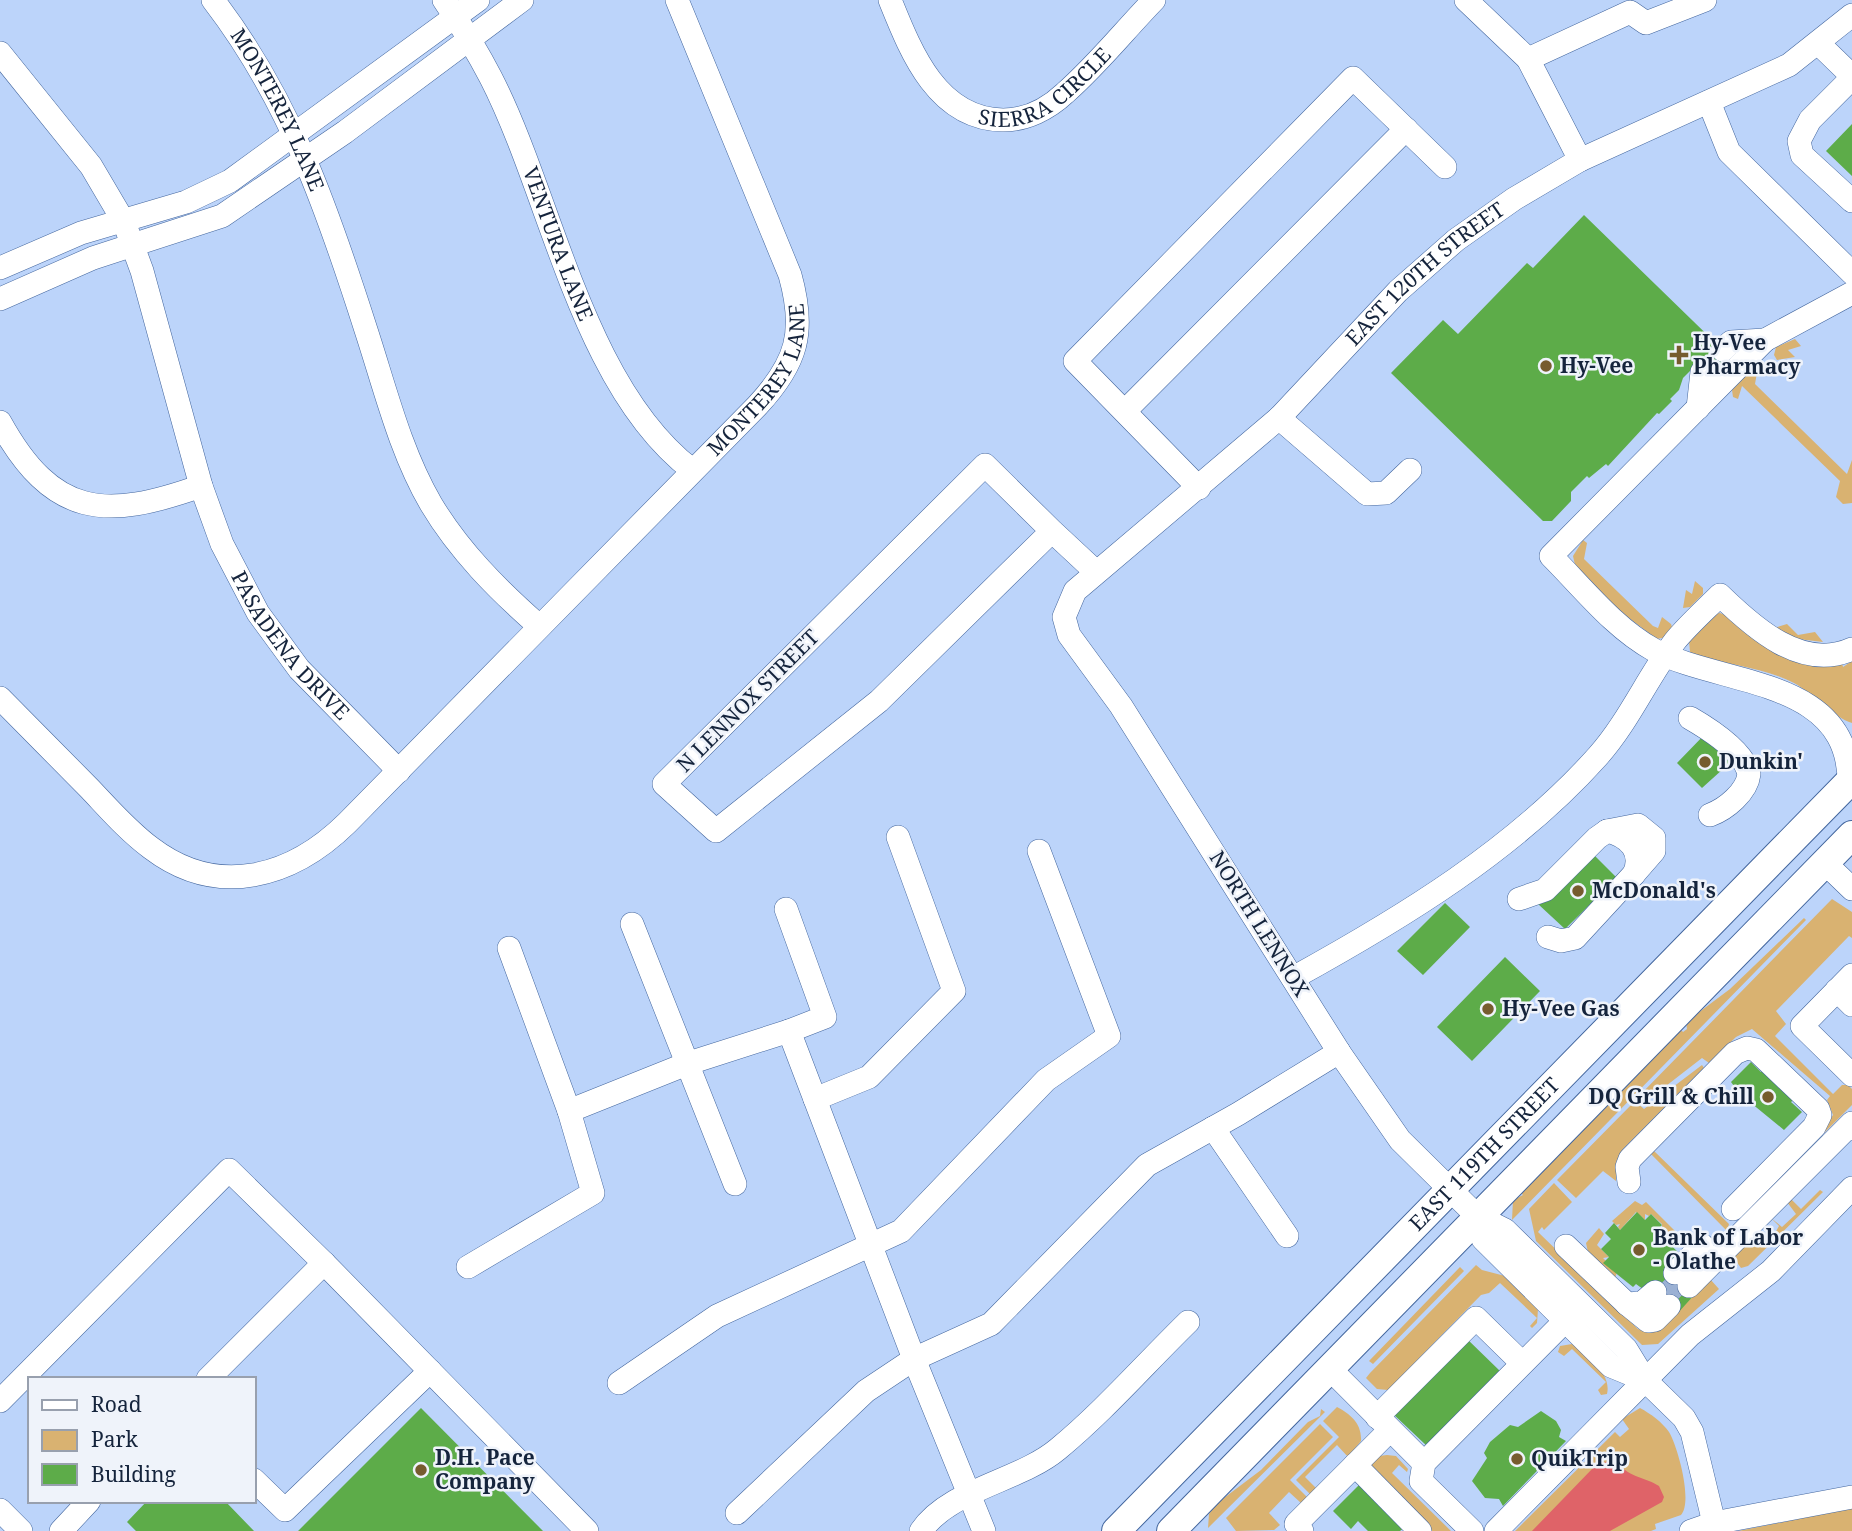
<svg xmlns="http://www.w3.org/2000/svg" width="1852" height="1531" font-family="'Noto Serif',serif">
<rect width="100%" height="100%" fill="#bcd4fa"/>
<path fill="#d9b271" d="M1795,339L1801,346L1788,350L1795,357L1777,360L1774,355L1776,347Z
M1758,367L1755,384L1847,474L1852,460V503L1843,504L1836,497L1840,481L1742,386L1738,399L1733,397L1732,390L1753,368Z
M1583,540L1587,543L1584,559L1653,626L1658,628L1662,617L1671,624L1673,630L1667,637L1657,639L1622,613L1575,565L1573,556Z
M1695,581L1703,588V594L1690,607L1683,608L1686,590L1692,594Z
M1720,613L1842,663L1843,667L1852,661V723C1834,718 1813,693 1794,683C1762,667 1729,665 1695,656L1690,652L1689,641L1714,614Z
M1787,624L1798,635L1815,632L1823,642L1798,639L1774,628Z
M1832,899L1852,912V938L1849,936L1776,1011L1786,1024L1775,1036L1833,1094L1842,1085H1848L1852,1089V1105L1801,1156L1833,1115L1827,1100L1830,1096L1752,1029L1736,1037L1709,1063L1702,1058L1644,1103L1638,1097Z
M1804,918L1806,920L1512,1220L1513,1200L1523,1195L1521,1193L1681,1030L1683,1032L1687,1029L1686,1022L1730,989Z
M1702,1065L1704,1068L1623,1149L1616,1162V1181L1603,1171L1576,1198L1557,1180L1635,1101L1644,1109Z
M1653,1150L1729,1224L1727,1231L1649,1152Z
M1554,1183L1572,1202L1544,1230L1542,1227L1538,1232L1638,1329L1650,1333L1660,1330L1710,1279L1719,1289L1658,1344L1642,1345L1536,1241L1529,1209Z
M1820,1190L1823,1192L1748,1266L1741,1268L1733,1257L1751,1237L1768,1245L1779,1226L1771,1218L1782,1227L1796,1214L1787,1202L1791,1199L1801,1209Z
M1635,1201L1642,1205L1646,1202L1679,1235L1673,1241L1667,1235L1664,1238L1656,1231L1662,1230V1224L1651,1214L1649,1216L1645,1214V1220L1636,1212L1620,1230L1618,1227L1620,1224L1616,1225L1612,1221Z
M1599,1228L1604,1234L1597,1245L1609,1257L1603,1258L1617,1272L1615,1278L1588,1252L1586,1243Z
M1476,1265L1482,1270L1505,1276L1538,1309L1537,1323L1532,1328L1530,1326L1537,1318L1500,1283L1489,1293L1481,1295L1388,1390L1377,1389L1366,1378L1370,1373Z
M1460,1267L1464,1271L1373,1364L1369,1361Z
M1572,1344C1587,1356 1612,1373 1607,1394L1601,1395L1598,1390L1606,1382L1572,1349L1564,1356L1558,1352L1560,1346Z
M1337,1407C1350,1414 1362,1423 1361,1441L1348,1457L1337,1445L1305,1477L1316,1488L1310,1494L1296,1480L1339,1437L1323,1421Z
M1640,1408C1651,1414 1662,1422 1669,1432C1678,1447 1693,1502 1681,1515L1655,1524L1656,1529L1651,1531H1515L1615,1432L1620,1437L1629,1429L1622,1419Z
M1321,1409L1325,1412L1208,1528L1209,1514L1216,1504L1261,1470L1308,1422L1320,1416Z
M1320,1424L1333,1437L1290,1480L1307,1497L1301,1503L1289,1492L1269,1513L1280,1525L1274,1530L1236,1531L1226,1518Z
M1387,1455L1396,1456L1408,1469L1407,1472L1399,1465L1392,1473L1451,1531H1427L1370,1464L1379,1456Z
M1852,1508V1531H1738Z"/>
<path fill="#df6368" d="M1608,1461L1618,1463C1630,1478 1645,1477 1659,1486L1664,1497L1662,1502L1610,1531H1532L1593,1468Z"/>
<path fill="#5dac49" d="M1852,124V176L1826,151Z
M1584,215L1729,356L1711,374L1699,362L1683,378L1679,390L1670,399L1672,401L1659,414L1657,413L1608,466L1606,464L1589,478L1587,476L1571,492V501L1552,521H1543L1391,373L1443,320L1458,334L1527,263L1533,268Z
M1707,732L1733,760L1702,788L1677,763Z
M1591,852L1617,878L1565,929L1538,904Z
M1445,903L1470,927L1423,975L1397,951Z
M1505,957L1540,991L1472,1061L1437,1027Z
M1751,1062L1761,1072L1766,1067L1796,1098L1791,1102L1802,1112L1784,1130L1751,1103L1748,1105L1731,1082Z
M1637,1212L1645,1220L1651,1214L1662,1225L1656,1231L1680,1254L1696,1293L1677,1314L1636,1284L1633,1287L1603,1263L1609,1257L1601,1249L1611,1239L1605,1233L1614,1223L1620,1230Z
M1465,1337L1501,1372L1428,1447L1392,1413Z
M421,1408L543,1531H298Z
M1541,1411L1556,1421L1561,1430L1559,1437L1566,1441L1503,1506L1499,1499L1485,1498L1472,1481L1487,1458L1484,1453L1490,1442L1510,1425L1518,1427Z
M1362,1482L1405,1527L1400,1531H1368L1358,1521L1351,1529L1333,1511Z
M147,1501H225L254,1531H136L127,1522Z"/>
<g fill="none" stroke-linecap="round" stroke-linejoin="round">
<path stroke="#9bb1d4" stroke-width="23" stroke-dasharray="23 11" stroke-linecap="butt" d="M1662,1299L1682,1279"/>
<g stroke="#43669e" stroke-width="24">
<g id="minor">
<path id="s1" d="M213,0C290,100 328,211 366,330C385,388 400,451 431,504C459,551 498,590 539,626"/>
<path id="s2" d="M444,0C461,25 477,51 491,78C552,197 582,386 692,470"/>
<path id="s3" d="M890,0C911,52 937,119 1003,120C1026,120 1048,109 1065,93C1097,65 1124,31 1154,0"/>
<path d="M1466,0L1528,59L1580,160"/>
<path d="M1819,44L1852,76"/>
<path id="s4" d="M0,53L91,166L124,222L142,271L201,486L222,544L258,613L299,669L399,771"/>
<path d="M1528,59L1630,12L1646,23L1705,0"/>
<path d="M1852,78L1810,120L1799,141L1802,155L1852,201"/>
<path d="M1709,102L1729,152L1852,273"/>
<path d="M0,268L81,233L186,202L230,181L478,0"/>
<path d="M0,299L93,258L222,216L345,132L522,0"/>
<path d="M1723,350L1731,342L1765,340"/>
<path d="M1698,408L1702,372L1705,368"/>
<path d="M1125,411L1406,129"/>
<path d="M1279,418L1367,494L1386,493L1410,470"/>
<path d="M0,422C53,518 105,520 201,486"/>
<path d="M1199,488L1075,361L1353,78L1445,167"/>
<path d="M1052,531L985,465L664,784L716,831L879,701L1052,531L1096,572"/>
<path id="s5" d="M0,698C30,728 60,759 90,789C109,809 128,831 151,848C218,899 292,877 347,823L757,406C797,363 806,332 790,275L677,0"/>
<path d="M1690,718C1709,729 1744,751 1749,774C1747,792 1726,809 1710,815"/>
<path d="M1849,782C1849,677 1721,686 1654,650C1614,628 1583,588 1551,556L1765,340L1852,293"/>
<path d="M1607,831L1638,825L1654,838V851L1634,874"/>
<path d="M1825,863L1852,889"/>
<path d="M1519,899L1545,890L1597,838L1607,831C1629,836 1644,852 1634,874L1575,938L1561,941L1548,937"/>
<path d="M786,909L825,1017L789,1031"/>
<path d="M632,924L735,1184"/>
<path d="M1852,975L1802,1026L1852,1075"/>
<path d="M1293,978C1402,918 1514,850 1598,756C1629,721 1647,678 1675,641C1688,625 1705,610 1720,595C1753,627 1802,672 1852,649"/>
<path d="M1837,990L1852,1005"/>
<path d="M815,1099L869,1077L954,991L898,837"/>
<path d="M569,1111L689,1063L789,1031L914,1359L984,1531"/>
<path d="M1213,1128L1287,1236"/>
<path d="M1629,1182L1627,1167L1630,1159L1735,1053L1747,1048L1756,1050L1818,1109L1820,1115L1814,1127L1733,1209"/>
<path d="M1477,1216L1483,1239L1611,1366L1645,1380"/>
<path d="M1566,1246L1627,1304L1642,1303L1655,1292"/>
<path d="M468,1267L593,1193L569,1111L509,948"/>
<path d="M1675,1273L1702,1245"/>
<path d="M1689,1286L1852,1123"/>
<path d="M1627,1304L1648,1321L1655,1320L1669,1306"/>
<path d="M1330,1369L1424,1463"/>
<path d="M208,1379L324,1263L587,1531"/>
<path d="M619,1383L717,1316L901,1231L1046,1080L1109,1036L1039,851"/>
<path d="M0,1401L229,1170L324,1263"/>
<path d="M1377,1417L1476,1318L1522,1363"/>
<path d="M1355,1465L1420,1531"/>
<path d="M254,1480L285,1510L430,1371"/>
<path d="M0,1510L21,1531"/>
<path d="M737,1513L866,1391L914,1359L991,1324L1147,1165L1238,1114L1339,1052"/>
<path id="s6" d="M1714,1523L1692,1432L1684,1418L1645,1380L1626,1349L1505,1230L1477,1216L1400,1140L1339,1052L1121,706L1069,635L1064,617L1075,591L1279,418L1398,291L1456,240L1514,199L1580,160L1789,65L1852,15"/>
<path d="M61,1531L89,1501"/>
<path d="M921,1531C950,1489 1020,1481 1058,1449C1104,1411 1145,1364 1188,1322"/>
<path d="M1302,1531L1296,1524L1390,1430"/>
<path d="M1472,1531L1421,1481L1424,1463L1565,1321"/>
<path d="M1496,1531L1690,1335L1771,1271L1852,1188"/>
<path d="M1691,1531L1714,1523L1852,1497"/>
</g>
</g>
<g stroke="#43669e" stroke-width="30">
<g id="major">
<path id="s7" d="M1116,1531L1852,779"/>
<path d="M1171,1531L1852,835"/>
</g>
</g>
<use href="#minor" stroke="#fff" stroke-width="23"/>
<use href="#major" stroke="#fff" stroke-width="28"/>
</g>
<g fill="#765c2e" stroke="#eff3fa" stroke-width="2.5">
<path d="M1675.5 344.5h7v7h7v7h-7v7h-7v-7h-7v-7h7z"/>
<circle cx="1546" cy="366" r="7"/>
<circle cx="1705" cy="762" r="7"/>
<circle cx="1578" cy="891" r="7"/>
<circle cx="1488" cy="1009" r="7"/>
<circle cx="1768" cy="1097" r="7"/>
<circle cx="1639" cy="1250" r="7"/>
<circle cx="1517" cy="1459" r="7"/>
<circle cx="421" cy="1470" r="7"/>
</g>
<g text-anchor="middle" stroke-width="5" stroke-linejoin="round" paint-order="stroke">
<g font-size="21" fill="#15243c" stroke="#eff3fa">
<text dy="7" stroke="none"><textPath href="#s3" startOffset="228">SIERRA CIRCLE</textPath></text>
<text dy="7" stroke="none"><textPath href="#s1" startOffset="128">MONTEREY LANE</textPath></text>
<text dy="7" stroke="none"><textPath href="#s2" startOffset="270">VENTURA LANE</textPath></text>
<text dy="7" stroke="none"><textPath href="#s6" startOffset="1634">EAST 120TH STREET</textPath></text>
<text dy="7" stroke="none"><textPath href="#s5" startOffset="1040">MONTEREY LANE</textPath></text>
<text dy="7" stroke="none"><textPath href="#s4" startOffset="670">PASADENA DRIVE</textPath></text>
<text transform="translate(748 701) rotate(-45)" y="7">N LENNOX STREET</text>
<text transform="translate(1259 924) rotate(58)" y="7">NORTH LENNOX</text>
<text dy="7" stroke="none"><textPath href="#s7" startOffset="527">EAST 119TH STREET</textPath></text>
</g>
<g font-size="21" font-weight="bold" fill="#15243c" stroke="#eff3fa" text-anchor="start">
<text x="1693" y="350">Hy-Vee<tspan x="1693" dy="24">Pharmacy</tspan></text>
<text x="1560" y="373">Hy-Vee</text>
<text x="1719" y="769">Dunkin'</text>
<text x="1592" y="898">McDonald's</text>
<text x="1502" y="1016">Hy-Vee Gas</text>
<text x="1754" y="1104" text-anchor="end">DQ Grill &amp; Chill</text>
<text x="1653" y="1245">Bank of Labor<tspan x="1653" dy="24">- Olathe</tspan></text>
<text x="435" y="1465">D.H. Pace<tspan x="435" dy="24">Company</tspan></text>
<text x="1531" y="1466">QuikTrip</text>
</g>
</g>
<rect x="28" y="1377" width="228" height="126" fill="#eff3fa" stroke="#98a0ae" stroke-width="2"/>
<rect x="42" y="1400" width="35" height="10" fill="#ffffff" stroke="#98a0ae" stroke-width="2"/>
<text x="91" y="1412" font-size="21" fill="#15243c">Road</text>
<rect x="42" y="1430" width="35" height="21" fill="#d9b271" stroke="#98a0ae" stroke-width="2"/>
<text x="91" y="1447" font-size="21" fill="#15243c">Park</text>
<rect x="42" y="1464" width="35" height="21" fill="#5dac49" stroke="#98a0ae" stroke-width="2"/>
<text x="91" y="1482" font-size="21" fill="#15243c">Building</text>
</svg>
